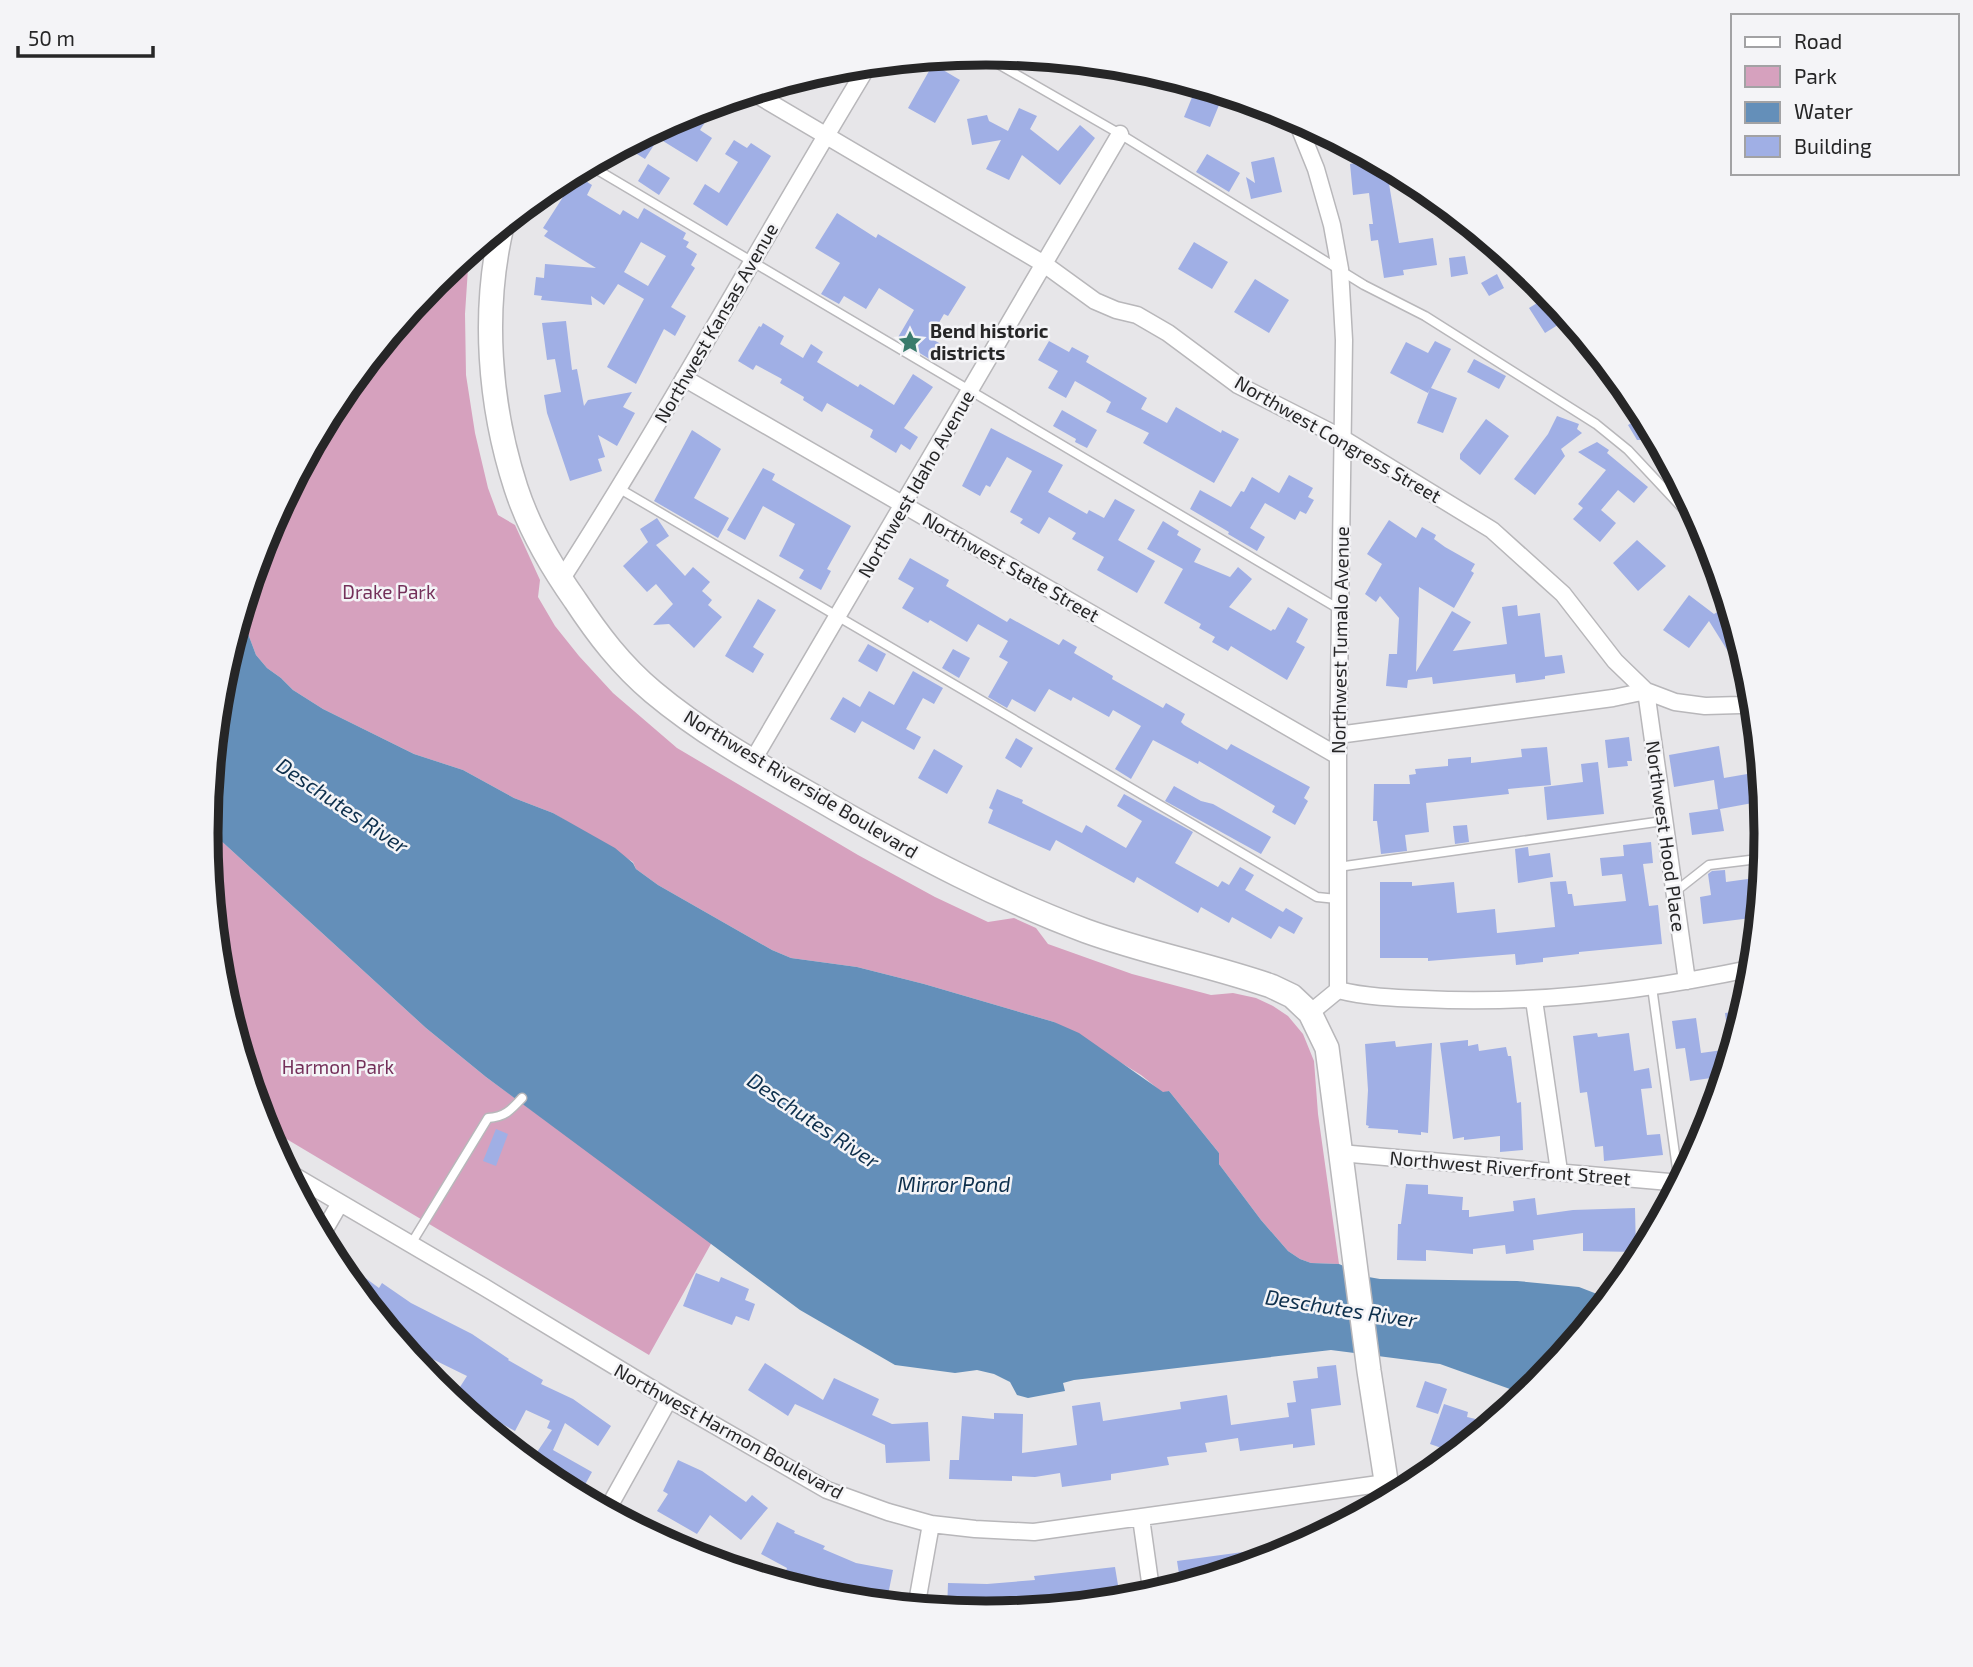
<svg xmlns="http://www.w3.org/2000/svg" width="1973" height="1667" font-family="'Exo 2',sans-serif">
<rect width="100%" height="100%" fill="#e7e6e9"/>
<path fill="#d6a1be" d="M469,253L465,314L466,375L475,433L488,488L498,515L515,525L540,580L538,597L555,626L579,656L613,693L677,748L858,855L935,897L988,922L1014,918L1036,928L1048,944L1132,974L1211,995L1233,993L1256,998L1273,1006L1288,1016L1303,1034L1314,1061L1318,1114L1339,1264L1311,1263L1300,1259L1288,1251L1261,1220L1219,1164V1153L1169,1091L1163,1093L1141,1075L1054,1022L924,984L857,967L791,958L772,950L658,885L636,869L633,862L553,813L514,798L463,770L414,754L323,709L293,690L281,678L267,668L256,655L247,631L240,618L265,534L337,399L435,281Z
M206,827L426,1028L486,1077L712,1242L649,1355L263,1125L220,985Z"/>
<path fill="#648fb9" d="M240,618L247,631L256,655L267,668L281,678L293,690L323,709L414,754L463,770L514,798L553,813L615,848L633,863L636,869L658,885L772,950L791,958L857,967L924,984L1054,1022L1079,1033L1163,1092L1169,1091L1219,1153V1164L1261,1220L1288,1251L1300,1259L1311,1263L1339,1264L1346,1267L1351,1274L1380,1279L1517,1281L1579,1287L1610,1299L1538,1386L1527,1395L1440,1364L1331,1350L1074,1380L1063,1383L1065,1391L1028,1398L1017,1395L1010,1382L994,1374L977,1370L955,1373L895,1365L800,1310L486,1077L426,1028L206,827L221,681Z"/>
<path fill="#a0afe5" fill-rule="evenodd" d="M933,64L960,80L935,123L908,108Z
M1197,85L1224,93L1210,127L1184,117Z
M702,108L711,113L700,130L712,138L697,162L663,141L678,117Z
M1019,108L1037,116L1030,129L1058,151L1080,125L1095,138L1060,185L1022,155L1009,180L986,169L1001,140L972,145L967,119L987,115L989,121L1008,131Z
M668,123L645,159L624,146Z
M734,140L747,148L751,143L771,156L727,226L693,204L705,184L719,193L738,162L725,154Z
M1358,151L1386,166L1399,243L1433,238L1437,265L1403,270L1404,275L1384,278L1378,240L1371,241L1369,224H1373L1369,193L1353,195L1350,164L1360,162Z
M1207,154L1240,173L1229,192L1196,172Z
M1274,157L1282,192L1251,199L1246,177L1255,183L1251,162Z
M648,164L670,178L659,195L638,181Z
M573,173L592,185L587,195L620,215L623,210L638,219L644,208L686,233L683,239L689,242L686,247L697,254L691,265L695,268L671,307L686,316L675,336L664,329L636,384L607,367L644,299L618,284L604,305L591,296L592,305L541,300L542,296L534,295L536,277L544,278L545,264L596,268L544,236L548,231L543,228L563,197L552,190L557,182ZM641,242L666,256L648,286L624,272Z
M837,213L876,238L878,234L966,287L948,316L944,314L930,338L941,344L931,360L897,339L914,310L879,288L866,309L844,296L839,304L821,294L840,263L815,248Z
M1194,242L1228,262L1212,289L1178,269Z
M1465,256L1468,274L1451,277L1449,258Z
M1497,274L1504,288L1489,296L1481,283Z
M1255,279L1289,300L1269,333L1234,312Z
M1550,295L1569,318L1545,333L1529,308Z
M566,321L572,370L577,369L584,406L588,400L632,392L623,407L635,413L617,446L598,435L605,457L598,459L602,471L570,481L547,413L544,395L561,392L555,359L547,360L542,323Z
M763,323L784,336L780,344L803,358L811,344L823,352L817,362L858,387L860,384L894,405L913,374L933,387L904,428L918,437L910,450L901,444L896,453L870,437L873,430L827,403L822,412L803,400L804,397L780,383L782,379L756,365L753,370L738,361L759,326L761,327Z
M1049,341L1069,352L1072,347L1089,356L1086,362L1147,398L1141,409L1167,423L1176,407L1221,433L1222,430L1239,439L1214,483L1143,443L1149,433L1106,412L1111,402L1103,397L1075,381L1066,398L1048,388L1058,371L1038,360Z
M1435,341L1451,349L1431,388L1457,398L1443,433L1417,423L1430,389L1428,393L1390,373L1406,342L1428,353Z
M1474,359L1506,376L1499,389L1467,372Z
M1617,376L1631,393L1619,403L1605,385Z
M1062,410L1097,430L1087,448L1075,442L1076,439L1053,426Z
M1557,416L1579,424L1577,429L1582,433L1561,449L1565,456L1535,495L1514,479L1548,434Z
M1644,416L1654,434L1642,440H1637L1628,425Z
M1486,419L1509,436L1480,475L1460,459V454Z
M991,428L1063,465L1048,492L1087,514L1089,510L1104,518L1115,499L1135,510L1118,540L1155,561L1137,593L1097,570L1104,557L1072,539L1076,533L1049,517L1039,534L1020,523L1023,519L1010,512L1032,471L1007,457L990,487L986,485L980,496L962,486Z
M692,430L721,449L694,498L729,518L718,538L654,501Z
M1597,442L1609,450L1607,453L1648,487L1634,503L1618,490L1601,510L1616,523L1600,542L1573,519L1583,508L1578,504L1606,470L1578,452Z
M763,468L775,474L772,480L851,526L827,569L831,571L821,590L799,578L804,570L779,556L795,524L763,506L745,540L727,530Z
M1289,475L1313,488L1308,497L1314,500L1306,514L1300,511L1295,520L1265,503L1250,528L1265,537L1257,551L1228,534L1229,532L1190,509L1200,490L1231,507L1241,491L1244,492L1252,477L1279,493Z
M657,518L669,536L656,545L685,576L693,567L710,582L702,591L712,600L708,605L722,617L694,648L669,624L653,625L673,604L656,584L647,592L623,566L648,542L640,529Z
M1389,520L1416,538L1422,527L1436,535L1434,539L1445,547L1475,564L1471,571L1474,573L1454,608L1419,587L1416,672L1452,611L1471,622L1453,651L1507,644L1502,607L1517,605L1518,616L1540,613L1545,657L1562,655L1565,673L1545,676V679L1516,683L1515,674L1433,684L1432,677L1408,680L1407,688L1386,686L1389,654H1397L1399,618L1380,596L1376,602L1365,594L1382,564L1367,554Z
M1163,521L1179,531L1177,535L1201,549L1194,562L1230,577L1238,567L1252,579L1229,607L1271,631L1273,629L1275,630L1288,607L1308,619L1296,642L1305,647L1287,680L1231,646L1228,651L1212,642L1215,637L1199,628L1201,624L1164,603L1183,569L1147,549Z
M1637,540L1666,566L1638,591L1613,563Z
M910,558L949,580L946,586L1007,622L1010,618L1059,645L1063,639L1077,647L1074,653L1113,676L1112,679L1163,708L1166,703L1185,714L1181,722L1184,725L1227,750L1231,744L1310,787L1304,798L1308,801L1295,825L1272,812L1275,806L1199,761L1198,764L1153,740L1131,779L1115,769L1141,726L1113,710L1109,717L1073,697L1071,701L1049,689L1035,712L1012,699L1007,708L988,697L1008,662L999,657L1008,641L978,624L967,642L930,620L928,623L902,608L914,588L898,579Z
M1689,595L1714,614L1729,605L1753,683L1749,685L1709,621L1689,648L1663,630Z
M758,599L776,610L753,647L764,654L753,673L725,656Z
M868,644L886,654L877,672L858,661Z
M953,649L970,658L959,678L942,668Z
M913,671L943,688L934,704L923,698L906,729L921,737L914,750L862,721L855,733L830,719L843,697L860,707L869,691L894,705Z
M1629,737L1632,761H1627L1628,766L1608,768L1605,740Z
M1016,738L1033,748L1021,768L1005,758Z
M1719,746L1724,778L1753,773L1758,802L1720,809L1724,831L1692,835L1689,813L1718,809L1714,780L1674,787L1669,755Z
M1547,747L1551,785L1508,789L1509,794L1426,803L1429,832L1405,835L1407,851L1381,854L1377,821H1373L1374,784H1410L1409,775L1416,774L1415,769L1448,766V759L1471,757V763L1522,757L1521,749Z
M934,749L963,766L947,794L918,778Z
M1598,762L1604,814L1547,820L1544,787L1583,782L1581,764Z
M1174,786L1201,801L1213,804L1271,837L1261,854L1165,801Z
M997,789L1023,800L1022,803L1082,833L1086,825L1126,848L1142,821L1117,806L1124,794L1193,832L1175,863L1218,887L1222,881L1229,885L1240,867L1254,875L1245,890L1283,912L1286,908L1303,918L1294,934L1279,926L1271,939L1232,917L1229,923L1201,907L1198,913L1137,877L1134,883L1056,840L1050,851L988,823L993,810L989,808Z
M1467,825L1469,842L1455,844L1453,826Z
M1651,842L1653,863L1643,864L1649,906L1658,905L1662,944L1579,952V954L1543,958V962L1516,965L1515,954L1428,961V958H1380V882H1412V886L1454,882L1457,913L1495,909L1497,933L1555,927L1550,882L1566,881L1568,894H1572L1574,906L1626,901L1622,874L1602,876L1600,858L1624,856L1623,845Z
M1528,847L1529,856L1550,853L1553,877L1518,883L1515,849Z
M1725,870L1726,882L1755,878L1761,901L1759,917L1703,924L1700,897L1711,895L1708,874L1712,871Z
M1745,1010L1725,1076L1690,1081L1685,1048L1676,1049L1672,1021L1696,1018L1701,1053L1730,1049L1725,1013Z
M1597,1033L1598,1037L1629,1033L1634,1071L1649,1068L1652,1088L1641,1089L1647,1135L1660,1134L1663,1155L1604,1161L1603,1146L1595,1147L1587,1092L1580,1093L1573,1036Z
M1468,1040V1046L1478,1044L1479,1051L1506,1047L1508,1056H1511L1517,1103L1521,1102L1523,1150L1500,1152V1136L1464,1140V1137L1453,1139L1440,1043Z
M1395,1041L1396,1047L1432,1043L1428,1133L1421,1132V1135L1398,1133V1130L1368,1128L1369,1126L1366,1125L1368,1090L1365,1044Z
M496,1129L508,1134L496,1166L483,1161Z
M1406,1184L1428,1185V1194L1463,1197L1462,1210H1469V1217L1514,1211L1513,1201L1535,1198L1537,1215L1573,1210L1635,1208L1636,1252L1583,1251V1233L1533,1240L1534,1250L1506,1254L1505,1245L1473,1249V1254L1426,1250V1261L1397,1260L1398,1224H1401Z
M333,1254L379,1288L382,1283L411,1303L472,1334L509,1359L508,1360L543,1380L541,1384L573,1399L611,1426L598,1446L565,1423L553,1450L592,1472L582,1490L533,1458L552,1430L547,1428L550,1421L526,1410L515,1431L477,1410L475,1412L453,1398L467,1376L416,1351L414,1355L405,1350L337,1267L331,1256Z
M696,1273L719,1282L721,1277L749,1289L745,1300L755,1304L749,1321L736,1316L732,1325L683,1306Z
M765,1363L823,1400L834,1378L879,1399L872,1415L892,1424L928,1422L930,1461L886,1463L885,1445L795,1404L788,1416L748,1390Z
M1336,1365L1341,1405L1311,1409L1315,1445L1293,1448V1444L1240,1451L1238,1438L1205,1443L1207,1452L1167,1457L1169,1465L1111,1474V1480L1062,1487L1060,1473L1035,1477L1012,1476V1481L949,1479L950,1460H959L962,1416L994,1419V1413L1023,1414L1022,1453L1077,1445L1072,1406L1100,1402L1103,1421L1181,1409L1180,1402L1227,1395L1231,1425L1289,1417L1287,1403L1296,1402L1293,1381L1318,1378L1317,1367Z
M1425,1381L1447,1389L1438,1414L1416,1407Z
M1444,1404L1468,1412L1467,1417L1493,1423L1456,1453L1430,1444Z
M678,1460L702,1471L746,1502L752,1495L768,1508L741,1540L710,1515L697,1534L657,1511L668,1494L663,1491Z
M777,1522L795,1531L794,1533L825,1546L823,1549L856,1563L893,1570L886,1605L844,1598L843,1600L834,1599L781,1583L787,1568L761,1554Z
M1314,1538L1285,1555L1181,1587L1177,1561L1265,1549V1545Z
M1115,1567L1119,1591L1049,1603L1050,1608L977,1614L947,1611L948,1583L987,1584L1035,1580L1034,1576Z"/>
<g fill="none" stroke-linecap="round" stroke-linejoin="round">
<g stroke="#b8b7ba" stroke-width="11">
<path id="lane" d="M979,53L1120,134L1364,285L1425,316L1596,424L1628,450L1687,513L1713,551
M589,165L1339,609
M620,489L1317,897L1337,899
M1338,867L1663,821
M1676,891L1709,865L1758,859L1763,882
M1652,987L1679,1183
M411,1244L488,1118C505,1117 511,1110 522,1098
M539,1472L600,1508"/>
</g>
<g stroke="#b8b7ba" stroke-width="19">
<path id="street" d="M752,92L1044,264L1095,301L1116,310L1137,315L1168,333L1238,385L1342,438L1492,530L1563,594L1615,661L1646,691L1675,702L1705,706L1740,705L1755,702
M1295,117L1316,169L1332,225L1340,269L1344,340L1338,756V990L1310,1013
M684,378L1338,756
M561,580C669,412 765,235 869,64
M1338,735L1613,698L1646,691L1687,981
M753,760L1120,134
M1338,990C1366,997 1394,998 1423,999C1534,1005 1645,991 1754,968
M1534,1000L1559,1171
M1340,1153L1681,1183
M286,1171L484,1287L669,1399L827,1490L888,1512L931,1524L975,1529L1034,1532L1386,1483
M321,1236L340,1203
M606,1512L669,1399
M1141,1518L1152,1596
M916,1608L931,1524"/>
</g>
<g stroke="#b8b7ba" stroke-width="26">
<path id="secondary" d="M502,226C482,311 489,405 516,488C529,528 551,566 575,600C598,635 621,665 653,692C709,739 774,773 836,809C917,855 998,898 1086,931C1147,953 1210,965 1271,986L1292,996L1310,1013L1327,1048L1369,1371L1389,1500"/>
</g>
<use href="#lane" stroke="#fff" stroke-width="8"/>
<use href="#street" stroke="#fff" stroke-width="16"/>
<use href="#secondary" stroke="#fff" stroke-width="23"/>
</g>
<defs>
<g id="sight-bare" transform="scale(1.89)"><path d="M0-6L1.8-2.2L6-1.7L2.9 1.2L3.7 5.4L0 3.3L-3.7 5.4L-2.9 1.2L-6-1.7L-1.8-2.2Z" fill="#397b6c" stroke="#f4f4f7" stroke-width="2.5" paint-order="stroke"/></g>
</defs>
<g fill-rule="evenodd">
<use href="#sight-bare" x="910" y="342"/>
</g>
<g text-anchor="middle" stroke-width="5" stroke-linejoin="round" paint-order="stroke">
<g font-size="19" fill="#262627" stroke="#f4f4f7">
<text transform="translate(716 323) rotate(-60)" y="7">Northwest Kansas Avenue</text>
<text transform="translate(1338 439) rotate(30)" y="7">Northwest Congress Street</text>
<text transform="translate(916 484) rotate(-60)" y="7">Northwest Idaho Avenue</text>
<text transform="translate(1011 567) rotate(30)" y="7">Northwest State Street</text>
<text transform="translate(1340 640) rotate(-89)" y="7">Northwest Tumalo Avenue</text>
<text transform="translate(801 784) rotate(31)" y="7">Northwest Riverside Boulevard</text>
<text transform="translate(1666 836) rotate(82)" y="7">Northwest Hood Place</text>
<text transform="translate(1510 1168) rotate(5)" y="7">Northwest Riverfront Street</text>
<text transform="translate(729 1431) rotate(29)" y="7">Northwest Harmon Boulevard</text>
</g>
<g font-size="19" font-weight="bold" fill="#262627" stroke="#f4f4f7" text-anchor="start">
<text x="930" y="338">Bend historic<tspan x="930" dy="22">districts</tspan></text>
</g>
<g font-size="19" fill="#74305a" stroke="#f4f4f7">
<text x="389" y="599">Drake Park</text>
<text x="338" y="1074">Harmon Park</text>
</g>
<g font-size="21" font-style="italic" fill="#0d2f4c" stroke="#f4f4f7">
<text transform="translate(342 806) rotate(34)" y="7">Deschutes River</text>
<text transform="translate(813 1121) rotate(34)" y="7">Deschutes River</text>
<text x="954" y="1192">Mirror Pond</text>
<text transform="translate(1341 1309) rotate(9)" y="7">Deschutes River</text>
</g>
</g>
<path d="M0 0H1973V1667H0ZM218 833a768 768 0 1 1 1536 0a768 768 0 1 1-1536 0Z" fill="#f4f4f7" fill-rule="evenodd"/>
<path fill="none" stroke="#262627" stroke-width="9" d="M218 833a768 768 0 1 1 1536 0a768 768 0 1 1-1536 0Z"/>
<rect x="1731" y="14" width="228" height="161" fill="#f4f4f7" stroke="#a2a2a4" stroke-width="2"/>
<rect x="1745" y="37" width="35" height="10" fill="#ffffff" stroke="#a2a2a4" stroke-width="2"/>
<text x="1794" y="49" font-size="21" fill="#262627">Road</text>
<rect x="1745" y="66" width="35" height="21" fill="#d6a1be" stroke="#a2a2a4" stroke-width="2"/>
<text x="1794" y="84" font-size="21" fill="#262627">Park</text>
<rect x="1745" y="102" width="35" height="21" fill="#648fb9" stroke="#a2a2a4" stroke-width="2"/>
<text x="1794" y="119" font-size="21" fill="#262627">Water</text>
<rect x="1745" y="136" width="35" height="21" fill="#a0afe5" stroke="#a2a2a4" stroke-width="2"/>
<text x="1794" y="154" font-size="21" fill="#262627">Building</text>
<path d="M18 46v10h135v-10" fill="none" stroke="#262627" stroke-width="3.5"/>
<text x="28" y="46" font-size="21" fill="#262627" stroke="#f4f4f7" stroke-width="5" paint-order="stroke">50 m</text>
</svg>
